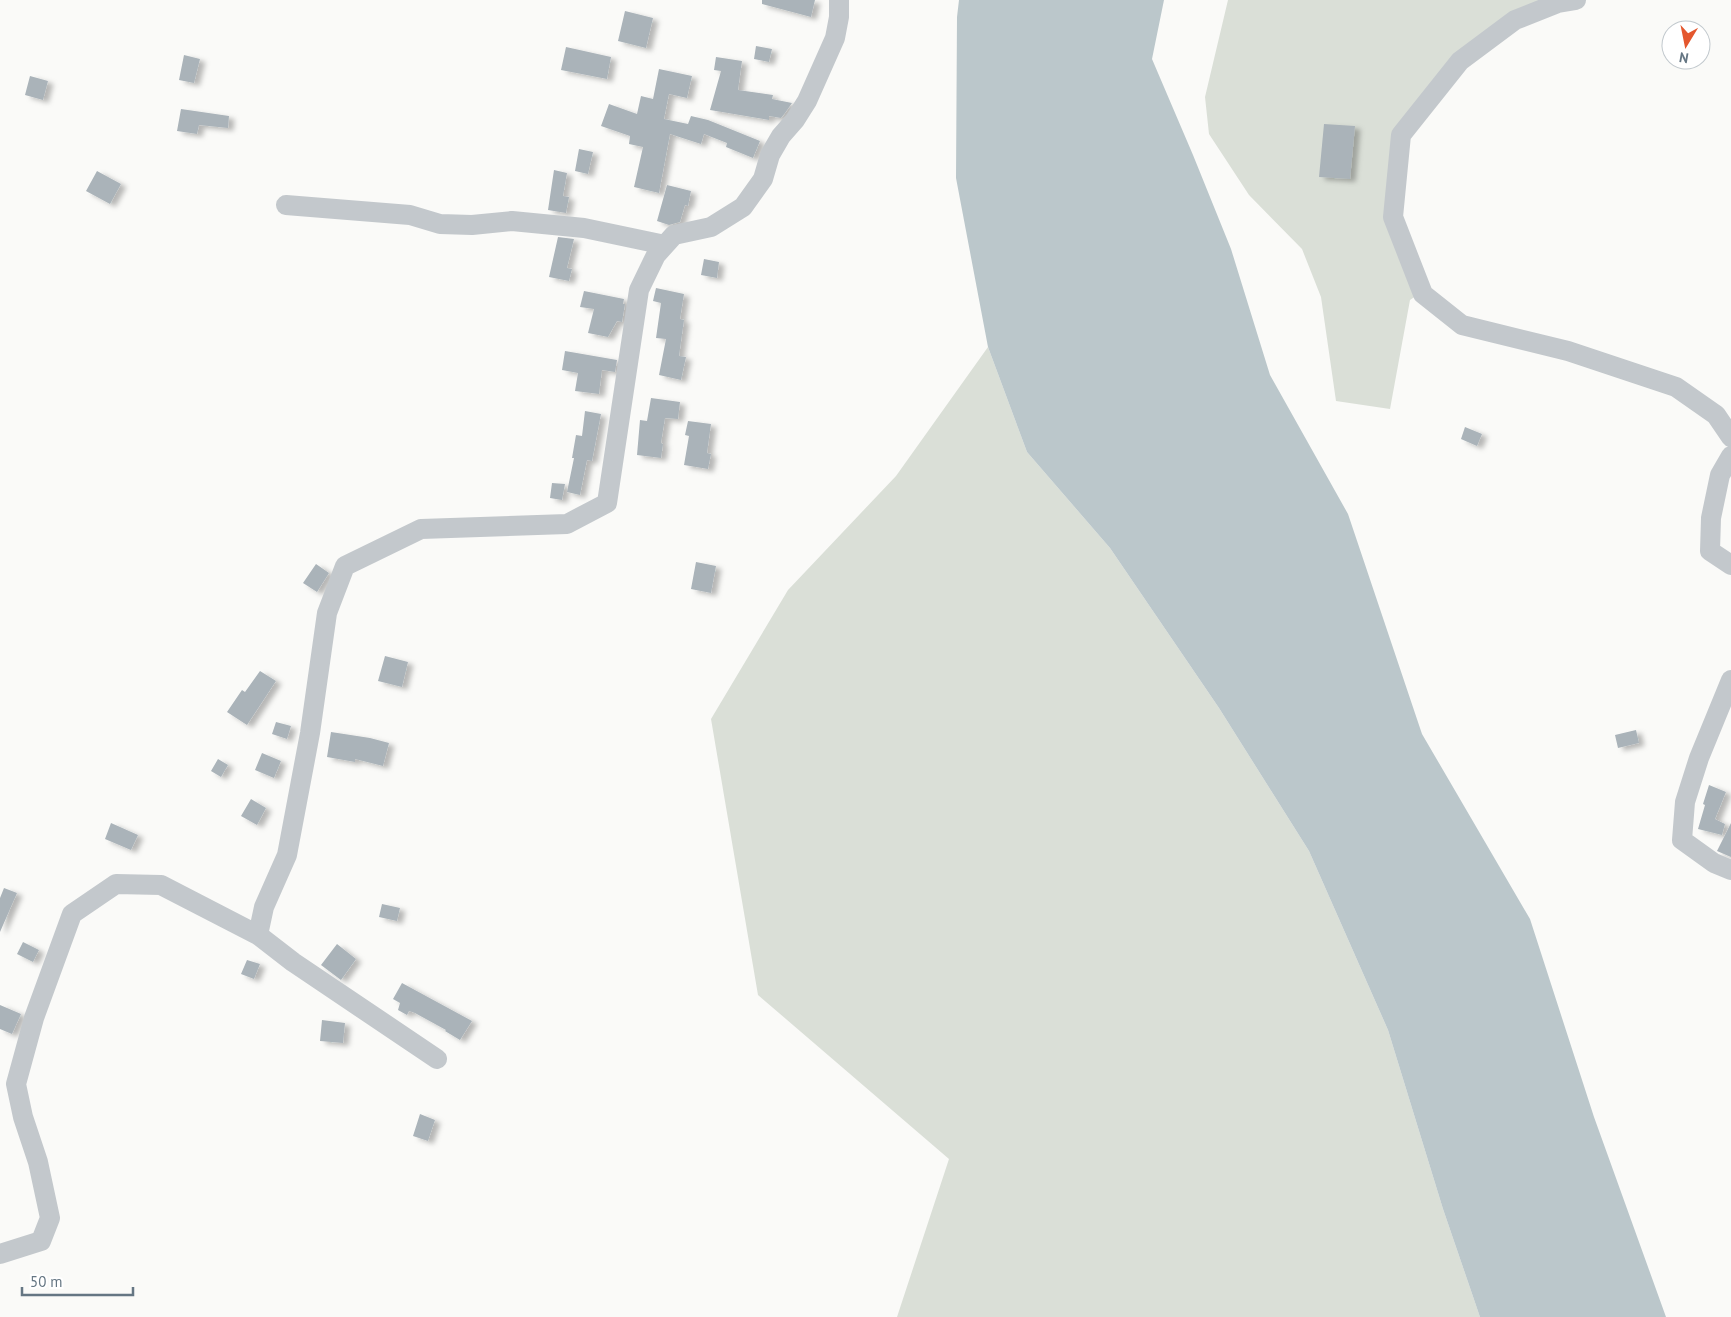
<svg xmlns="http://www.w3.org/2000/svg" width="1731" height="1317" font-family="'PT Sans',sans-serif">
<defs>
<filter id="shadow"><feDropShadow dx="5.5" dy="3" stdDeviation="2.5" flood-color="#0004"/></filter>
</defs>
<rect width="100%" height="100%" fill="#fafaf8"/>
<path fill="#dadfd7" d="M1228,0H1558L1458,58L1406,132L1397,213L1426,289L1410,300L1390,409L1336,401L1321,297L1302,249L1249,195L1209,134L1205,97Z
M988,347L1027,452L1110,548L1219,708L1309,851L1388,1030L1443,1209L1480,1317H897L949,1159L758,995L711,719L788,590L896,476Z"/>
<path fill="#bbc7cb" d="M959,0H1164L1152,59L1193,155L1231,249L1270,375L1348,514L1422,734L1530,919L1594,1117L1666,1317H1480L1443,1209L1388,1030L1309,851L1219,708L1110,548L1027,452L988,347L956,178L957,17Z"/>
<path fill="#aab3b9" filter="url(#shadow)" d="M762,0H815L811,17L762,4Z
M625,11L653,18L646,48L618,41Z
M756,46L772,49L769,62L754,59Z
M566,47L611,57L607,79L561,70Z
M184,55L200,59L194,83L179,80Z
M716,57L742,61L738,90L773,95L772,99L792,103L785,113L781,118L769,116V120L710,110L721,71L714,70Z
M659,69L692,76L687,98L669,94L664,119L688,124L691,116L708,120L760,141L753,158L726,147L727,143L704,134L701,144L670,134L659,193L634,187L643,147L629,144L630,136L601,126L609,104L637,114L641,96L653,99Z
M30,76L48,81L43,100L25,95Z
M181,109L229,116L228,128L199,125L197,134L177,131Z
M1324,124L1355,126L1350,179L1319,177Z
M579,149L593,152L588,174L575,171Z
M554,170L567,173L563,196L569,197L566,213L548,210Z
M97,171L121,184L110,204L86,191Z
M667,185L691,191L688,206L685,205L680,222L669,225L657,221Z
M558,237L574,239L567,268L572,269L569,281L549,277Z
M704,259L719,262L717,278L701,275Z
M656,288L684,294L680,319L684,320L679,356L686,357L681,380L659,375L666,339L656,338L661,303L653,301Z
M584,291L624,299L623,304H625L622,322L617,321L608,337L588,333L594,309L580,307Z
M565,351L617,360L615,372L602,370L599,394L575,391L578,373L562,370Z
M651,398L680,402L678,419L665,418L661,443L663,444L661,458L637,455L640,420L647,421Z
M585,411L601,414L592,461L587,460L580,495L567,492L574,458H572L576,435L582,436Z
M688,421L711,424L707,453L711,454L708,469L684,465L689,436L685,435Z
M1465,427L1482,434L1477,446L1461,439Z
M552,483L565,484L562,500L550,498Z
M696,562L716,566L711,593L691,589Z
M316,564L329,573L317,592L303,583Z
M385,656L408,662L402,687L378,681Z
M260,671L276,681L247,725L227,712L242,690L245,692Z
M276,722L291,726L287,739L272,734Z
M1636,730L1639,743L1618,748L1615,735Z
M331,732L370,738L389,743L383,766L355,759V762L327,757Z
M262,753L281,761L274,778L255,770Z
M218,759L228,765L221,777L211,771Z
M1709,785L1726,792L1715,819L1725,824L1722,835L1698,829L1705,805L1703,804Z
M251,799L266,808L257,825L241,816Z
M111,823L138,835L131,850L105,839Z
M1731,823V857L1717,851Z
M4,888L17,893L0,932V898Z
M382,904L400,908L397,921L379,917Z
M23,942L39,950L33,962L17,954Z
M337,944L356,959L341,980L321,965Z
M247,960L260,964L254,979L241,974Z
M402,983L472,1021L460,1040L445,1031L446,1030L415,1013L409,1011L407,1015L398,1010L400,1003L393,999Z
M0,1005L21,1014L12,1034L0,1029Z
M322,1020L345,1023L343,1043L320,1041Z
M420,1114L435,1120L428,1141L413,1136Z"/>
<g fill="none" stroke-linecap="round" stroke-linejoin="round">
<path stroke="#c3c8cc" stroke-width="20" d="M1576,0L1558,3L1515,20L1460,61L1401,135L1393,217L1423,294L1462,325L1568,351L1676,387L1716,415L1731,437
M286,205L410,215L440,224L472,225L512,221L584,228L665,245
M1731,456L1720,475L1711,518L1710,551L1731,565
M1731,680L1699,758L1685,802L1682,840L1714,863L1731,870
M258,935L293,962L437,1059
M0,1254L41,1241L50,1218L38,1162L23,1117L16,1084L34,1018L72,914L116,884L161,885L258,935L264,907L287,855L310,733L327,613L345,566L421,529L567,524L607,503L639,290L656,255L674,235L711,227L743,207L763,179L770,155L781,136L795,120L807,101L835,38L839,17V0"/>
</g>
<g transform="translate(1686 45) rotate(190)"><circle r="24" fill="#ffffff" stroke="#c1c8cd"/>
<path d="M0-4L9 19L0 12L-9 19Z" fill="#e4572e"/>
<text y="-8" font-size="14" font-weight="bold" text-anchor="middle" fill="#657683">N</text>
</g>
<path d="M22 1287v8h111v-8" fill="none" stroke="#657683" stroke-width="2.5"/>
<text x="30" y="1287" font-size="15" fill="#657683" stroke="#ffffff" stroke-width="4" paint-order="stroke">50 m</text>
</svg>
